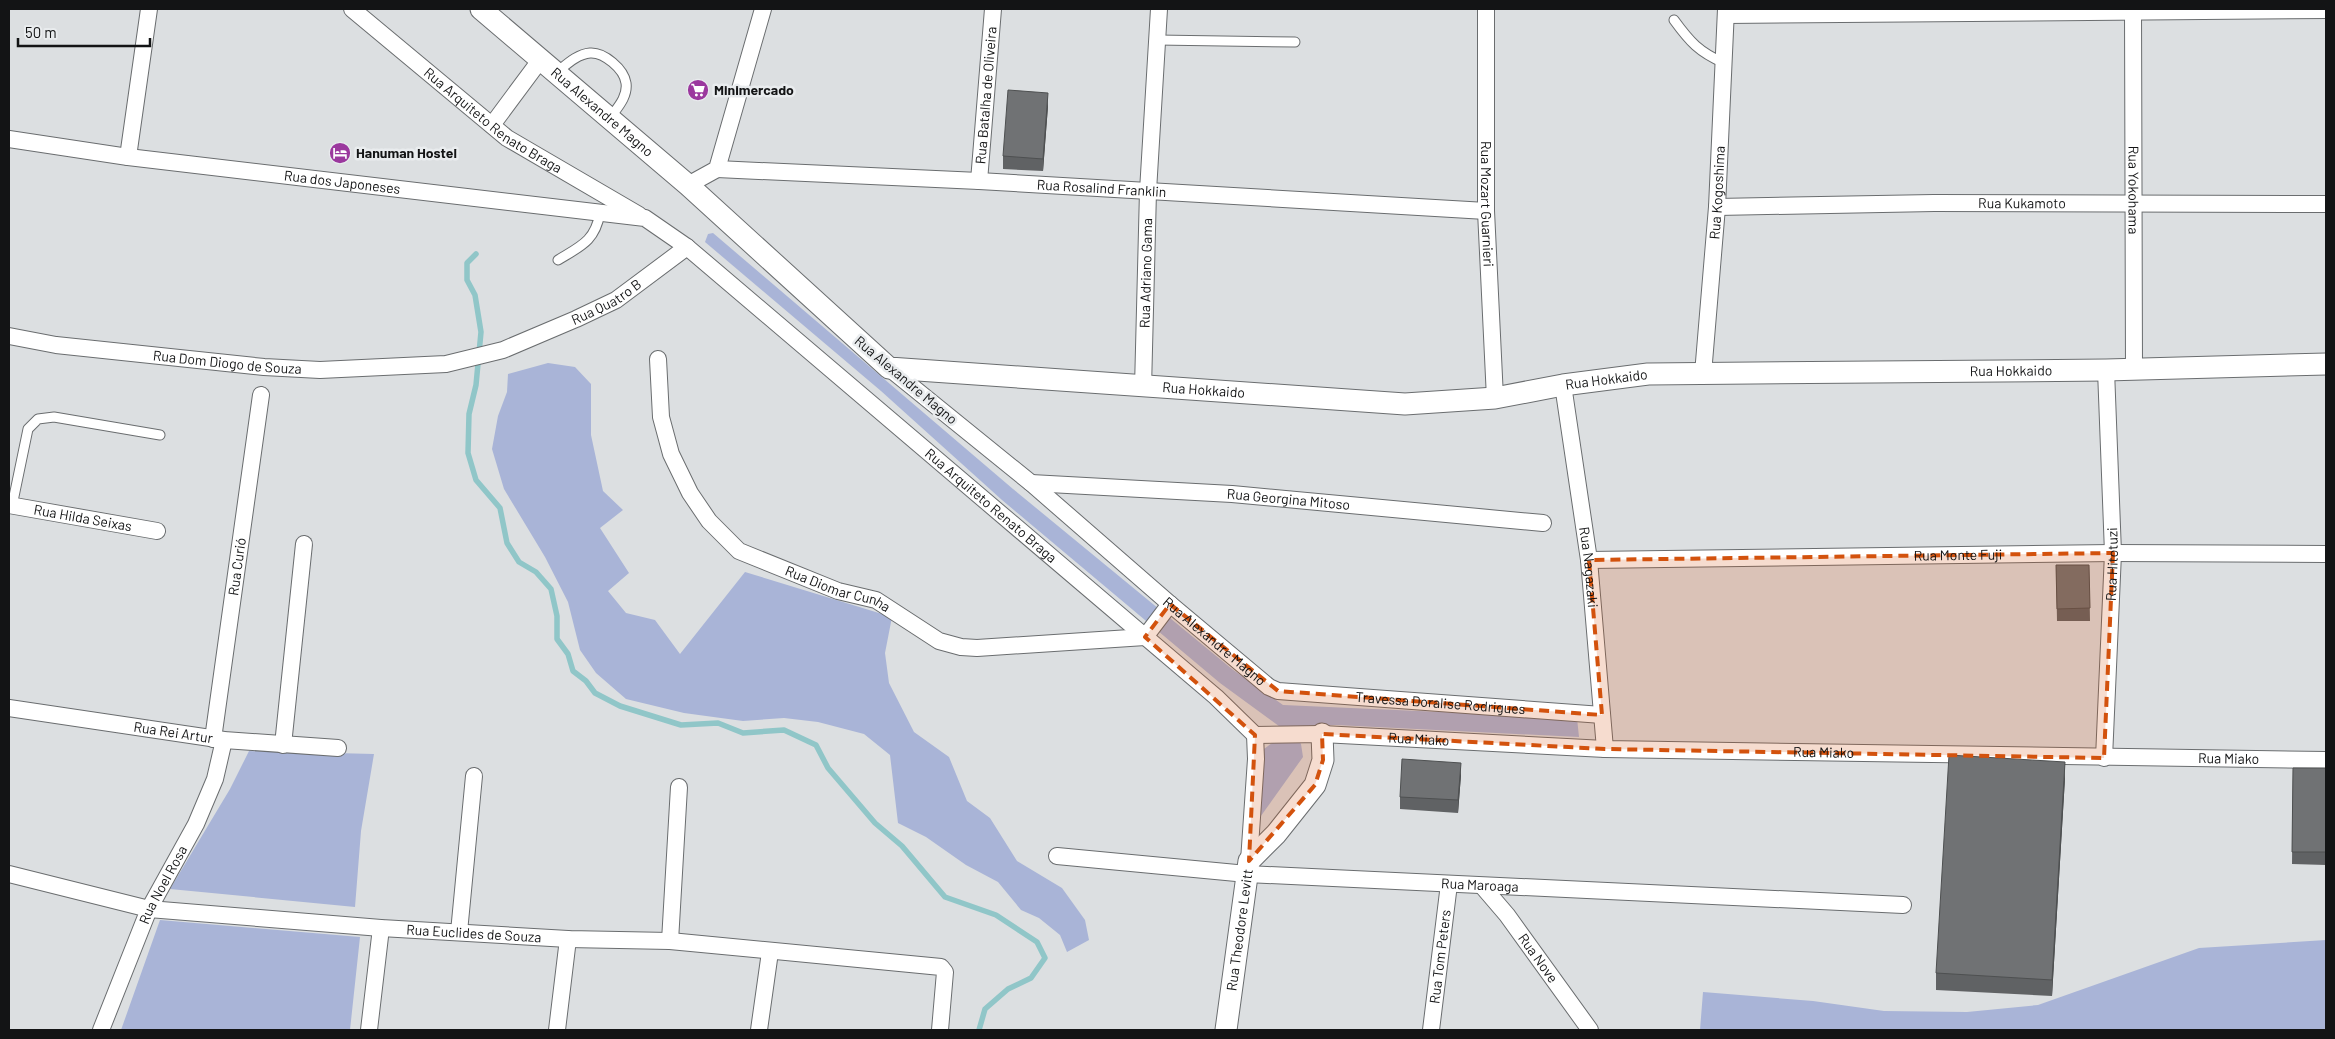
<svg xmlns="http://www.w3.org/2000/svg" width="2335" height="1039" font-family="Barlow,sans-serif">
<rect width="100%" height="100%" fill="#dcdfe1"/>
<path fill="#a9b4d7" d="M713,233L1013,489L1232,669L1283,705L1577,718L1579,737L1336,725L1305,726L1295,736L1301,744L1303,757L1253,827L1258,761L1264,749L1287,732L1220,683L1002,500L881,391L705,242L708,234Z
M548,363L575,367L591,384V435L603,491L623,510L600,528L629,573L608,591L626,613L655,620L680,654L745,572L892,617L885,653L889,683L914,732L949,757L967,801L990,818L1017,861L1062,888L1085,920L1089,940L1067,952L1060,935L1039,918L1021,910L998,882L966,865L926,837L898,823L890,755L864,734L818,722L784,718L743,721L684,713L626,699L596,673L580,650L568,602L545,557L504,489L492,449L498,416L507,392L508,374Z
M249,751L374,754L361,831L355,907L170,889L230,789Z
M160,920L360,937L350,1030H121Z
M2326,940V1030H1700L1703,992L1813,1001L1884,1011L1967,1012L2038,1005L2199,948Z"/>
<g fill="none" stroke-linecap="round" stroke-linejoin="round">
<path stroke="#90c6c8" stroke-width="5.5" d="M476,254L467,263V280L475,295L481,332L476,385L469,414L468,453L476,480L500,508L507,543L519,562L536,572L551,589L557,616V639L568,654L573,671L586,681L595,693L620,706L681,725L718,723L743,733L784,730L816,745L828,768L875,823L902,846L945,897L996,915L1037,942L1045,958L1031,978L1008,989L985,1009L979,1030"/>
<g stroke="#6a6d6f" stroke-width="11">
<path id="service" d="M1674,20C1690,42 1699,52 1724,63
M1157,40L1295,42
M557,72C566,65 577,54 590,53C604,52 624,69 626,83C628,97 617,108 610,118
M558,260C581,246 595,241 600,213
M12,506L28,429L38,419L54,417L160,435"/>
</g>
<g stroke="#6a6d6f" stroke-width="18">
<g id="minor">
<path id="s1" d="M352,9L507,138L639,215"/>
<path id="s2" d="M1486,9V211L1495,398"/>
<path id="s3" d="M2133,9L2134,368"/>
<path d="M1726,15L2326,10"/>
<path d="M492,125L541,59"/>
<path id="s4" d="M9,139L128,157L645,218L687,247L1216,697L1255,735L1322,734L1605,749L2326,760"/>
<path d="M128,157L149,9"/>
<path id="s5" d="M717,169L979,181L1486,211"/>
<path id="s6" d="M979,181L993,9"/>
<path d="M688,185L717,169L763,9"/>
<path id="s7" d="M1717,207L1934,203L2326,204"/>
<path id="s8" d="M9,336L56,345L264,367L320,370L446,364L503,350L576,319L616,300L687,247"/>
<path id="s9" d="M658,359L661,417L671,454L690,493L709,521L739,551L838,591L876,600L939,641L961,647L977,648L1145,637L1170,604"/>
<path id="s10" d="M889,368L1031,483L1170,604L1269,687L1278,691L1602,715"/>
<path id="s11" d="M1703,374L1717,207L1726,9"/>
<path id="s12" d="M1563,385L1589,560L1605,749"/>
<path id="s13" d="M1143,388L1148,191L1159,9"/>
<path id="s14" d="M1031,483L1232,494L1543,523"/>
<path id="s15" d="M9,505L157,531"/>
<path id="s16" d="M1589,560L2113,553L2326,554"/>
<path id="s17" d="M9,708L224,740L338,748"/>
<path id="s18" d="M213,739L261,395"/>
<path d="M283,745L304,544"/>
<path id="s19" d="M2104,758L2113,553L2106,370"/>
<path id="s20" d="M1057,856L1247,874L1903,905"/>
<path d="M1249,861L1256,759L1255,735"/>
<path id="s21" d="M9,874L149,909L381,928L568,939L670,941L941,967L945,972L940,1030"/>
<path id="s22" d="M1483,887L1507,915L1590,1030"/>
<path d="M459,932L474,776"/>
<path d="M670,941L679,787"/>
<path id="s23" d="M101,1030L149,909L196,824L215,779L224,740"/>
<path d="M369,1030L381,928"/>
<path d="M557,1030L568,939"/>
<path d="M759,1030L770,952"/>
<path id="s24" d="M1431,1030L1449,884"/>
</g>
</g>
<g stroke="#6a6d6f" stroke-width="23">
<g id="tertiary">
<path id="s25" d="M481,9L688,185L889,368L1405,404L1495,398L1563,385L1648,374L2106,370L2326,364"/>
<path id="s26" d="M1226,1030L1249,861L1276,834L1315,785L1323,760L1322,734"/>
</g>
</g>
<use href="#service" stroke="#fff" stroke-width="9"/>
<use href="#minor" stroke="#fff" stroke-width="16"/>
<use href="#tertiary" stroke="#fff" stroke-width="21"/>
</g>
<path fill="#606264" d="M1048,106L1043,171L1003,169V156Z
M2056,565H2089L2090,621H2057Z
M2293,768H2326V865L2292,864Z
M1461,775L1458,813L1400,809V797Z
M2065,778L2052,996L1936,990V973Z"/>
<path fill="#4e5051" d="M1048,93V106L1043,171V159Z
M2065,762V778L2052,996V980Z
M1461,763V775L1458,813V800Z"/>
<path fill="#707274" stroke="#4e5051" d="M1008,90L1048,93L1043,159L1003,156Z
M2056,565H2089L2090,608L2057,609Z
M1949,755L2065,762L2052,980L1936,973Z
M1402,759L1461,763L1458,800L1400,797Z
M2293,768H2326V852H2292Z"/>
<path fill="#d3520d" fill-opacity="0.2" stroke="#d3520d" stroke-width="4" stroke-dasharray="10 6" stroke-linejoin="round" d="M2113,553L2104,758L1605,749L1322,734L1323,760L1315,785L1249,861L1255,735L1145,637L1170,604L1278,691L1602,715L1589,560Z"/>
<defs>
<g id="supermarket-disc" transform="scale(1.125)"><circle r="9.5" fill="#9b389e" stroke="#e9ecee"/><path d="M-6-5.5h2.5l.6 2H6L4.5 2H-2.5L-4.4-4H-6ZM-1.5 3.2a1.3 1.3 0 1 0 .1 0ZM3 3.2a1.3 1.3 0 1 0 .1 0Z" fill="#fff"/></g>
<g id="hotel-disc" transform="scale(1.125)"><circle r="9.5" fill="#9b389e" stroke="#e9ecee"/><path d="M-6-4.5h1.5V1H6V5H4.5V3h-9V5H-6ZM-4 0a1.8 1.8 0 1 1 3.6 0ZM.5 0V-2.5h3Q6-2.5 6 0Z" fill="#fff"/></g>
</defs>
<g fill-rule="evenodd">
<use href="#supermarket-disc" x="698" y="90"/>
<use href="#hotel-disc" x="340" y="153"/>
</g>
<g text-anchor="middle" stroke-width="5" stroke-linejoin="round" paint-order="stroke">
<g font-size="14" font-weight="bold" fill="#131415" stroke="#e9ecee" text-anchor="start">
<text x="714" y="95">Minimercado</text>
<text x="356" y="158">Hanuman Hostel</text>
</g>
<g font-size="14" fill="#131415" stroke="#e9ecee">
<text dy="5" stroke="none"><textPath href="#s6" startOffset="86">Rua Batalha de Oliveira</textPath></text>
<text dy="5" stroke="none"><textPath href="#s25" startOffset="159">Rua Alexandre Magno</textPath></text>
<text dy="5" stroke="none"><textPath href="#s1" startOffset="180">Rua Arquiteto Renato Braga</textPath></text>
<text dy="5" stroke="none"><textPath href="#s4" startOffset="336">Rua dos Japoneses</textPath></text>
<text dy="5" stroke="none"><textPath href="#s5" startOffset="385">Rua Rosalind Franklin</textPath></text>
<text dy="5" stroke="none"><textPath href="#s3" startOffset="181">Rua Yokohama</textPath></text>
<text dy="5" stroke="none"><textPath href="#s11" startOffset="182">Rua Kogoshima</textPath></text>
<text dy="5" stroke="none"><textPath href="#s7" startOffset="305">Rua Kukamoto</textPath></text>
<text dy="5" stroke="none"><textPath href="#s2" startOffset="195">Rua Mozart Guarnieri</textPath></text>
<text dy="5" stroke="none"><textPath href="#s13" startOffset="115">Rua Adriano Gama</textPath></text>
<text dy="5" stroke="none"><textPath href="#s8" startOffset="612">Rua Quatro B</textPath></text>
<text dy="5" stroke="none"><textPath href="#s8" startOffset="220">Rua Dom Diogo de Souza</textPath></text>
<text dy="5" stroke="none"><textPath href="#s25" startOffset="1669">Rua Hokkaido</textPath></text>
<text transform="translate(906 380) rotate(40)" y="5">Rua Alexandre Magno</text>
<text dy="5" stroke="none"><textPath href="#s25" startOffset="1264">Rua Hokkaido</textPath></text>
<text dy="5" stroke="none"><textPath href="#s25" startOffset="859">Rua Hokkaido</textPath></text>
<text dy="5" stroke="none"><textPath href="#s14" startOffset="258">Rua Georgina Mitoso</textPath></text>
<text dy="5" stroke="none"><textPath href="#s4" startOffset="1091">Rua Arquiteto Renato Braga</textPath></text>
<text dy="5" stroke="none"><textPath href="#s15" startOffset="75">Rua Hilda Seixas</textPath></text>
<text dy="5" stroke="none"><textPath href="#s16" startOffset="369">Rua Monte Fuji</textPath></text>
<text dy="5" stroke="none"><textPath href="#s19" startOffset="194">Rua Hitotuzi</textPath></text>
<text dy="5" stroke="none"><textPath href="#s12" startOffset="184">Rua Nagazaki</textPath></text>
<text dy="5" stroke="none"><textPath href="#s18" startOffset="174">Rua Curió</textPath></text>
<text dy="5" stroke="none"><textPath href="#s9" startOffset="322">Rua Diomar Cunha</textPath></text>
<text dy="5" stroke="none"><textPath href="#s10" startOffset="425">Rua Alexandre Magno</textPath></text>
<text dy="5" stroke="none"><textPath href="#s10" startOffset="669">Travessa Doralise Rodrigues</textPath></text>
<text dy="5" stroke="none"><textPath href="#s17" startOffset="166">Rua Rei Artur</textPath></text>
<text dy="5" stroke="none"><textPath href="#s4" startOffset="1605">Rua Miako</textPath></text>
<text dy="5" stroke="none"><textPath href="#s4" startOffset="2010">Rua Miako</textPath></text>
<text dy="5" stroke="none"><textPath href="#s4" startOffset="2415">Rua Miako</textPath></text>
<text dy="5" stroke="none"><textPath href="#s23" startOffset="158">Rua Noel Rosa</textPath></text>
<text dy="5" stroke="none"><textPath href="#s20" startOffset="424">Rua Maroaga</textPath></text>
<text dy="5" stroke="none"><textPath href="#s26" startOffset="101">Rua Theodore Levitt</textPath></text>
<text dy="5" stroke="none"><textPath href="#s21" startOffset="470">Rua Euclides de Souza</textPath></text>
<text dy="5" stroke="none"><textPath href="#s24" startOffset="74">Rua Tom Peters</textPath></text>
<text dy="5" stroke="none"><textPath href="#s22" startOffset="90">Rua Nove</textPath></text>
</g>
</g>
<rect width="2335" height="1039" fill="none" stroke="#131415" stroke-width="20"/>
<path d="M18 38v8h132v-8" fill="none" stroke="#131415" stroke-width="2.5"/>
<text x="25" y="38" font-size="15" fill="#131415" stroke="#e9ecee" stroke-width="4" paint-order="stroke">50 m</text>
</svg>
